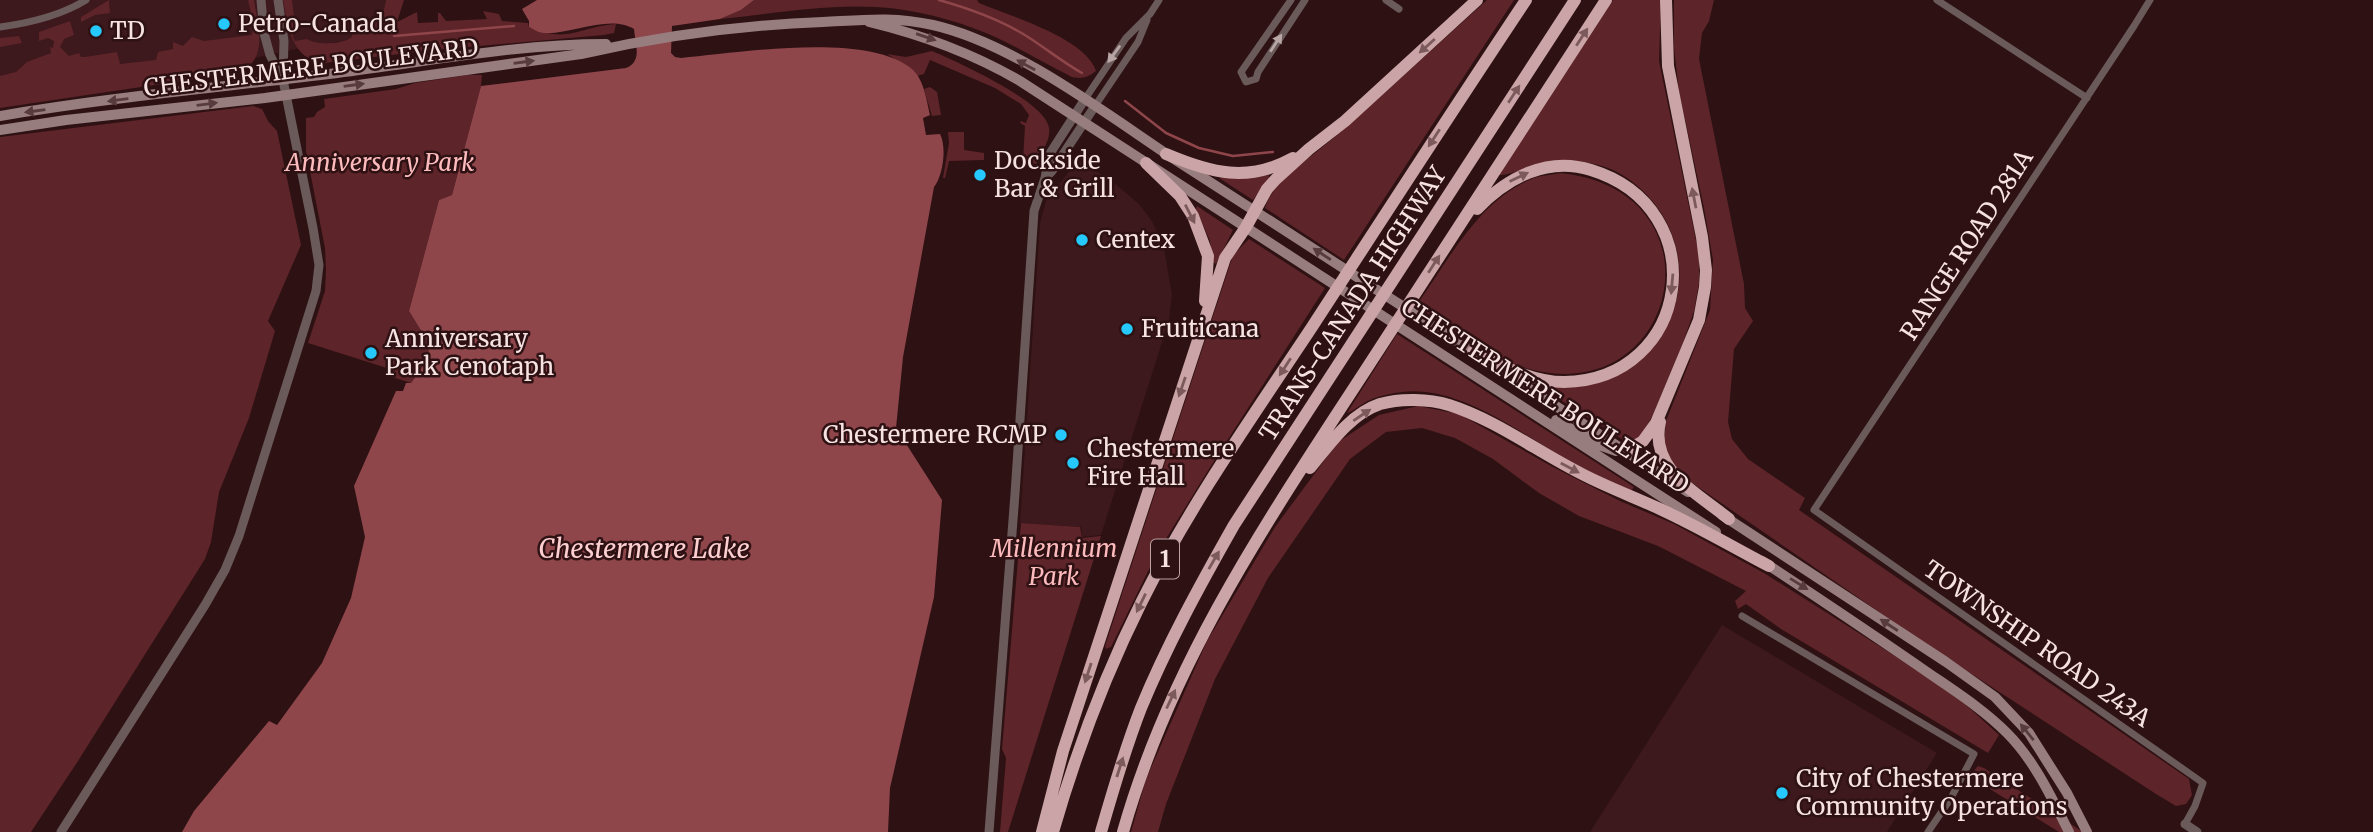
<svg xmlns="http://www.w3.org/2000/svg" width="2373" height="832" font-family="Merriweather,serif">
<rect width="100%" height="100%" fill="#2e1113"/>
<path fill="#3d181c" d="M0,0H393L383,35L310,46L242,61L0,94Z
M1078,160L1113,182L1139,204L1152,221L1164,248L1172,295L1169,320L1101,535L1082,537L1081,527L1020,523L1040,223L1046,201Z
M1722,625L1937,753L1887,832H1590Z"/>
<path fill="#5d2429" d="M109,0L110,13L95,15L81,22V17Z
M248,0H254C258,27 270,63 235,73L0,108V76L16,72L27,62L51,53L50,47L53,48L54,41L48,38L39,41V32L70,21L74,35L64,39L60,47L69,56L79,53L81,57H85L117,52L120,64L156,60L158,52L173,49V42L183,46L192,37L204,41L252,35L253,22Z
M283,0H292L295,25L293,37L295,41L307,39C317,45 336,44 347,40C355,36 349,37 355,32C361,26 374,23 382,20L386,0H404L397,22L417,12L418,23L438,22V13H440L446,21L487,19L483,11L499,14L502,21L528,23L529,27C568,44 578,27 616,24L614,33L604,35L434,50L324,63C291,60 288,26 283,0Z
M754,0H977L979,3C1010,16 1086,38 1096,71C1087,78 1082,79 1072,77C1043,63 1015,45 986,33C952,19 913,9 876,7C824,4 771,14 720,19L741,10Z
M1487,0H1514L1344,260L1265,208C1273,179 1317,154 1339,133C1389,89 1438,44 1487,0Z
M1613,0H1661L1659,61L1699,255V283L1694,311L1684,340L1653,415L1640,437L1628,443L1548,392L1542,385C1643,399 1716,299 1660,211C1646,191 1626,173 1602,166C1577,159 1554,159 1529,167C1518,170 1509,175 1498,175Z
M1674,0H1714L1709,21L1702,33L1699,59L1744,284L1745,308L1753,321L1734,349L1728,422L1732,439L1748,459L1805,498L1799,510L2189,779L2192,795L2186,804L2176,806L2156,794L1927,645L1698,487L1682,475L1669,459L1664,442L1666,421L1710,310L1713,260L1704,208L1679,91L1674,48Z
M19,36L22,43L0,47V38Z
M932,51C958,62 1046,102 1049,128C1051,140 1041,153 1036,164L1023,160L1025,126L1020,123L1021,121L1026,123L1029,115L1021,104L995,88L930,60L924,74L917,76L915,72L887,54L906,57Z
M467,75H482L481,86L452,195L439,200L409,311L428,342L429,358L411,383L389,376L390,369L308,343L325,291L326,270L325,248L306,151V118L314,117L317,112L325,107L324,99L396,89L415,83Z
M930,87L937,92L941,115L932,116L924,89Z
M253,106L262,109L268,121L277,131L301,245L268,321L275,331L249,418L219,492L211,542L205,559L78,761L31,832H0V137Z
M948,132H964V150L984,153V160L949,161L945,178H943L949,143Z
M1560,173C1723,189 1682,401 1538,371C1496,363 1452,328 1416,306C1448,261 1479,199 1534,178C1542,175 1552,175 1560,173Z
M1269,175V179L1253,200L1219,178H1253Z
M1197,206L1233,230L1216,264L1213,262L1210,241L1196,209Z
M1249,239L1325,288L1209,469L1156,555L1111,647L1106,649L1105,646L1233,255Z
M1397,334L1634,487L1631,491C1613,482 1595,475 1578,466C1526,438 1463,385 1402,392C1393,393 1378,396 1370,400C1362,403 1356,410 1347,413Z
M1418,406L1459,414L1553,467L1620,501L1674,524L1764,573L1906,663L1965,704L1999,735L1988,753L1781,629L1746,604L1738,609L1735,601L1746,591L1658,546L1579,516L1539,493L1493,459L1455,438L1422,428L1386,432L1350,459L1268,578L1215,679L1166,804L1158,832H1131L1146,779L1207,641L1275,527L1338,442L1379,415Z
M1021,523L1080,527L1082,538L1101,536L1008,832H1000L1006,758L1002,749Z
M1978,766L1984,768L2083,832H2059L1969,776Z"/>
<path fill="#8f464b" d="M537,0H754L741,10L720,19L672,26L671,53L675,57L681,58C738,53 869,31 913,70C924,80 927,102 930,115L923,118L926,135L940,134C947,147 943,176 934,187L903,357L896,428L942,500L934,597L890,788L888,832H182L194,811L269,721L277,725L322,663L351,598L365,537L354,486L396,391H403L406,383H411L429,358L428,342L409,311L439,200L452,195L481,86L626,68C643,61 635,43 634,29C609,14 571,35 544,33C539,33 533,29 529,27V21L522,9Z"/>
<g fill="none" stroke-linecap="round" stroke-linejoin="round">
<path stroke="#8f464b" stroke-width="2.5" d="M939,0C971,9 1003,20 1031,39C1048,50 1064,63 1082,73
M394,36L514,26
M1125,101L1166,133L1199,148L1233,156L1273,152"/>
<path stroke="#6a5a5a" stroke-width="7" d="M1291,0L1241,72L1246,82L1256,79L1258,72L1305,0
M1386,0L1399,9
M1937,0L2087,98
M2150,0L2134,26L1814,510L2203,783L2195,806L2185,824
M0,27C30,23 60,16 86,0
M1085,99L1126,38L1150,14L1159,0
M1095,106L1138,42L1147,20
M1742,616L1974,754L1951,798L1928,832"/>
<path stroke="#6a5a5a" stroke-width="9" d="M278,0L284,41L283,78
M1045,178L1052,171L1095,106
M2185,824L2197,832
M61,832L205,605L225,570L239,536L316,291L319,265L313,228L283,80L270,55L264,33L261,0
M989,832L1015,494L1034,211L1045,178L1049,155L1085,99"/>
<path stroke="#977d7d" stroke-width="10" d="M869,22C923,35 972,53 1020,81L1716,532
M0,116C111,97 225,87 337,73C426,62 516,44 606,44
M0,130L66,120L265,98L581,54C660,36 742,25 823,22C862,20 893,16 933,25C1012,43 1101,110 1168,155C1272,223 1376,289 1480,356
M1496,367L1688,492
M1556,420L1599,445L1616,451
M1722,515L1946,662L1995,697L2029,733L2067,793L2087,832
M1762,561C1814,595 1866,630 1917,665C1948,687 1980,706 2007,733C2034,760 2052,798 2069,832"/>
<path stroke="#caa4a6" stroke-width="12" d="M1166,154C1211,173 1248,183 1293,158
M1146,163L1180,196L1193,216L1208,256L1205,301
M1473,352C1501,365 1532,382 1564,382C1692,380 1715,208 1591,170C1547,156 1507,178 1477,209
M1660,422C1649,469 1697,493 1729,519
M1625,452L1643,441L1656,423L1699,320L1705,287L1706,270L1702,237L1668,66L1666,0
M1310,468C1329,445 1350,414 1380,404C1401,398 1429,399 1449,405C1496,420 1538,452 1582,474C1607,487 1634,497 1660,509C1697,526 1733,547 1769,566
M1042,832L1063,751L1225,258L1246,227L1267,189L1276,179L1309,149L1345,121L1477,0
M1053,832C1076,752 1105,675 1142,601C1190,505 1253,416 1312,327C1383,218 1454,108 1526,0
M1101,832C1113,790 1125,749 1141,708C1167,645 1200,585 1234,525L1575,0
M1123,832C1171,662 1268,520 1363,374C1444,249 1525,125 1606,0"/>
</g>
<defs><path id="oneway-solid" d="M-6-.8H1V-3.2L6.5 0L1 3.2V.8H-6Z" transform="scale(1.75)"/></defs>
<g fill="#583c3d">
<use href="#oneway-solid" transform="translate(926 37) rotate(19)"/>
<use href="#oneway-solid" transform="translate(524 62) rotate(-8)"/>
<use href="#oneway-solid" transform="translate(1026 65) rotate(-151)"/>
<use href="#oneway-solid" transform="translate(354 85) rotate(-8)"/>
<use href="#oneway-solid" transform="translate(118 100) rotate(173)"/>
<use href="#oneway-solid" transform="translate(207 104) rotate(-7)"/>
<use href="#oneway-solid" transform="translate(35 111) rotate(172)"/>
<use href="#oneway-solid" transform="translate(1322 254) rotate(-147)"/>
<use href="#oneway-solid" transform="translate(1799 584) rotate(32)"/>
<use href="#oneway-solid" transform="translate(1889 625) rotate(-147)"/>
<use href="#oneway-solid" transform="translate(2027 732) rotate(-129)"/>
</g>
<g fill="#7c5a5c">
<use href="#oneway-solid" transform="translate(1582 37) rotate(-57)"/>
<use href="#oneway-solid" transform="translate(1427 46) rotate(138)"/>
<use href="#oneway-solid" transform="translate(1514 94) rotate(-57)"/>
<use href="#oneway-solid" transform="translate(1434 138) rotate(123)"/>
<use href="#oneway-solid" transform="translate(1519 177) rotate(-26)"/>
<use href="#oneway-solid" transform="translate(1694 198) rotate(-101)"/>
<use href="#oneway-solid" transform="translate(1190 214) rotate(63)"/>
<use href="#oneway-solid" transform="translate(1434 264) rotate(-57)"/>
<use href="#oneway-solid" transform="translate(1672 284) rotate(95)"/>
<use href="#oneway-solid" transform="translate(1285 367) rotate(123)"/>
<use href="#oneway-solid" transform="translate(1182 387) rotate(109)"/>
<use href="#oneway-solid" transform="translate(1362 415) rotate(-34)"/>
<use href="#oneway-solid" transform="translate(1570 468) rotate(28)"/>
<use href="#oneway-solid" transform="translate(1214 560) rotate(-60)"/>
<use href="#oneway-solid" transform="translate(1141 603) rotate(116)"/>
<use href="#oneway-solid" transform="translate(1088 673) rotate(108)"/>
<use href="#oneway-solid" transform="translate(1171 699) rotate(-65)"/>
<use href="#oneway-solid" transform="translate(1120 767) rotate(-72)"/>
</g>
<g fill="#b8a5a5">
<use href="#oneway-solid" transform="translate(1276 43) rotate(-57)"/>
<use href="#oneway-solid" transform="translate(1114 54) rotate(126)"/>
</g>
<g fill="#25c9fe" stroke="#2e1113" stroke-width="2.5">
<circle cx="224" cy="24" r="7"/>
<circle cx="96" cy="31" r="7"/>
<circle cx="980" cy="175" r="7"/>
<circle cx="1082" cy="240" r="7"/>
<circle cx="1127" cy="329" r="7"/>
<circle cx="371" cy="353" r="7"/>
<circle cx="1061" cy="435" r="7"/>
<circle cx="1073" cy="463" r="7"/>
<circle cx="1782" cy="793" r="7"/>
</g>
<g text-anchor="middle" stroke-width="5" stroke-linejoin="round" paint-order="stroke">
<rect fill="#2e1113" stroke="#bba3a4" stroke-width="2" x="1151" y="539.5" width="28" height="39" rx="5"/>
<g font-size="23" font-weight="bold" fill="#f7e2e2">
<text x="1165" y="567">1</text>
</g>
<g font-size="24" fill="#f7e2e2" stroke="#2e1113" text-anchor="start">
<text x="238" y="32">Petro-Canada</text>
<text x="110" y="39">TD</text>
<text x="994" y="169">Dockside<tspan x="994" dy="28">Bar &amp; Grill</tspan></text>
<text x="1096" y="248">Centex</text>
<text x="1141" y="337">Fruiticana</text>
<text x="385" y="347">Anniversary<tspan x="385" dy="28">Park Cenotaph</tspan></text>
<text x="1047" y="443" text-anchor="end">Chestermere RCMP</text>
<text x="1087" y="457">Chestermere<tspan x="1087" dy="28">Fire Hall</tspan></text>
<text x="1796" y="787">City of Chestermere<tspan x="1796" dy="28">Community Operations</tspan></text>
</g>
<g font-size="24" fill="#f7e2e2" stroke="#2e1113">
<text transform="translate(311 68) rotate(-7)" y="8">CHESTERMERE BOULEVARD</text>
<text transform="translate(1967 245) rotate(-57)" y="8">RANGE ROAD 281A</text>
<text transform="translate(1353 304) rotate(-57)" y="8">TRANS-CANADA HIGHWAY</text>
<text transform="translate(1545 396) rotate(33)" y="8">CHESTERMERE BOULEVARD</text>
<text transform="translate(2037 644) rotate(35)" y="8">TOWNSHIP ROAD 243A</text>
</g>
<g font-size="24" font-style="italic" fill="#febbbd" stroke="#2e1113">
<text x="380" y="171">Anniversary Park</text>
<text x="1054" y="557">Millennium<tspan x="1054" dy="28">Park</tspan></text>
</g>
<g font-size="26" font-style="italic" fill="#fdcfd0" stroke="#2e1113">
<text x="644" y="558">Chestermere Lake</text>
</g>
</g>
</svg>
